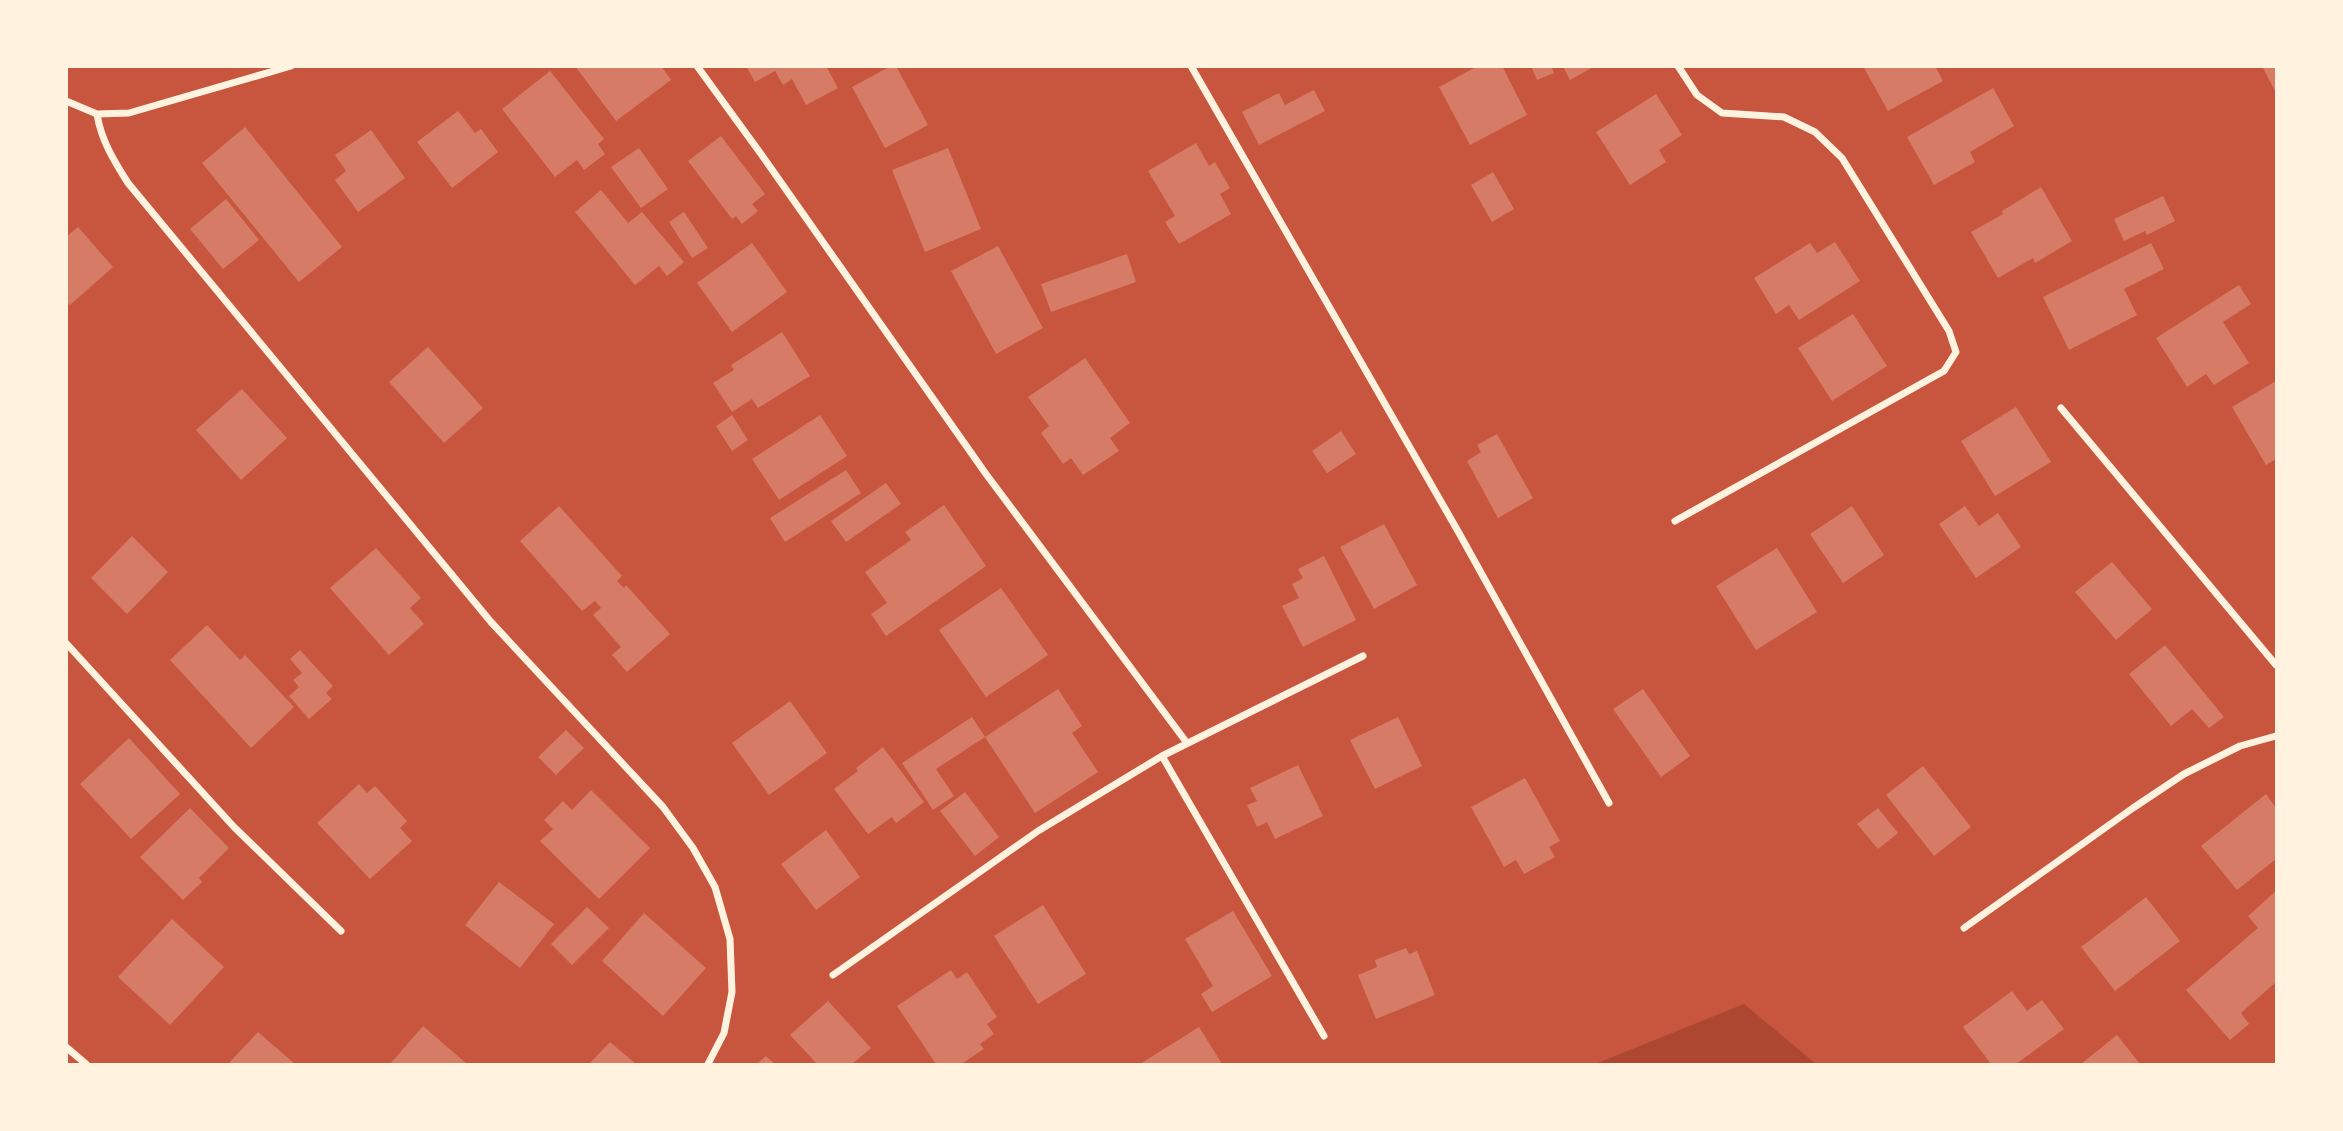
<svg xmlns="http://www.w3.org/2000/svg" width="2343" height="1131" font-family="'Libre Baskerville',serif">
<rect width="100%" height="100%" fill="#c8553d"/>
<path fill="#ae4732" d="M1744,1004L1816,1064H1595Z"/>
<path fill="#d67c66" d="M575,66H661L671,80L616,121Z
M746,66H826L838,88L806,105L792,79L783,85L775,71L755,82Z
M891,66H896L928,125L885,148L852,87Z
M1478,66H1502L1527,115L1470,145L1439,87Z
M1531,66H1551L1554,73L1537,80Z
M1563,66H1595L1570,80Z
M1863,66H1935L1943,81L1888,111Z
M2262,66H2276V93Z
M550,71L604,139L598,144L605,154L584,170L577,160L555,177L502,109Z
M1993,88L2014,126L1970,152L1975,162L1934,185L1907,137Z
M1314,90L1325,111L1259,145L1242,112L1279,93L1285,105Z
M1656,94L1682,135L1659,150L1666,162L1630,185L1596,132Z
M458,111L475,133L481,129L498,152L452,188L417,142Z
M245,127L342,247L299,282L202,163Z
M371,130L405,178L358,212L335,180L346,171L335,155Z
M721,136L765,194L752,204L758,211L742,224L736,216L732,219L688,161Z
M1196,143L1209,166L1215,162L1230,188L1220,194L1231,214L1179,244L1165,222L1175,216L1148,171Z
M639,148L668,189L641,208L611,167Z
M948,148L981,229L925,252L892,170Z
M1493,172L1514,209L1492,222L1471,185Z
M2041,187L2072,241L2035,263L2033,258L1998,278L1971,232L2003,214L2002,211Z
M601,190L628,223L642,212L684,262L667,276L659,266L635,285L575,212Z
M2163,196L2175,221L2147,235L2145,231L2124,241L2114,219Z
M226,199L259,240L223,269L190,229Z
M684,212L708,248L692,258L669,222Z
M78,227L113,267L70,305L66,301V237Z
M1835,242L1860,281L1799,320L1789,305L1776,314L1754,278L1810,243L1817,253Z
M752,243L787,292L732,332L697,283Z
M2151,243L2164,269L2124,289L2137,315L2069,350L2043,297Z
M998,246L1043,328L996,354L951,271Z
M1127,254L1136,282L1051,312L1041,284Z
M2239,285L2251,304L2223,322L2249,363L2214,385L2206,374L2187,387L2156,338Z
M1853,314L1887,366L1832,401L1798,348Z
M782,332L810,376L758,408L752,399L732,412L713,383L734,370L731,365Z
M428,347L483,408L444,443L389,382Z
M1085,358L1130,423L1110,438L1119,451L1083,475L1071,458L1063,464L1041,433L1049,426L1028,397Z
M2276,381V459L2266,465L2232,407Z
M242,389L287,438L241,480L196,430Z
M2016,407L2051,462L1995,496L1961,441Z
M732,415L748,440L732,451L716,426Z
M820,415L847,456L779,500L752,459Z
M1341,431L1356,454L1327,473L1312,451Z
M1497,434L1533,498L1498,518L1467,461L1481,452L1477,445Z
M846,470L861,493L785,542L770,518Z
M886,483L901,504L846,542L831,521Z
M944,505L986,566L886,636L871,614L887,603L865,572L911,540L905,532Z
M559,506L622,576L617,581L624,588L626,585L670,634L627,672L612,655L621,647L593,615L601,608L595,601L582,611L520,541Z
M1852,506L1884,555L1843,583L1810,534Z
M1965,506L1979,526L1998,513L2021,547L1976,578L1939,524Z
M1384,524L1417,585L1374,609L1340,547Z
M132,536L168,572L127,614L91,578Z
M376,548L421,598L410,608L424,624L389,655L330,588Z
M1777,548L1817,612L1756,650L1716,586Z
M1324,556L1356,620L1303,647L1282,606L1299,598L1292,584L1303,578L1298,569Z
M2112,562L2152,609L2116,640L2075,592Z
M1001,588L1048,655L986,697L939,630Z
M207,625L240,660L245,655L294,707L251,748L170,660Z
M2165,645L2224,717L2209,728L2192,709L2171,726L2129,674Z
M300,650L333,686L326,693L332,699L309,719L289,696L299,687L293,680L302,673L290,659Z
M1058,689L1082,726L1072,733L1098,772L1035,813L985,737Z
M1643,689L1690,756L1661,777L1613,709Z
M790,701L827,753L769,795L732,743Z
M972,717L985,737L936,769L954,796L933,810L902,763Z
M1398,717L1422,766L1375,789L1350,740Z
M566,730L584,748L556,775L538,757Z
M129,738L180,794L131,839L80,784Z
M883,747L924,802L896,823L892,817L868,834L834,789L858,771L856,768Z
M1298,765L1323,816L1275,839L1267,822L1257,827L1247,805L1257,801L1250,788Z
M1923,766L1971,827L1934,856L1886,795Z
M1525,778L1560,841L1549,847L1555,857L1524,874L1516,860L1504,867L1471,807Z
M359,784L367,793L375,786L407,821L400,828L412,841L370,879L317,823Z
M591,790L650,848L599,899L540,841L553,829L544,820L563,801L572,810Z
M965,792L999,837L975,856L940,811Z
M2266,794L2276,808V859L2237,890L2201,846Z
M190,808L229,848L199,878L202,882L183,900L140,857Z
M1878,808L1898,833L1878,849L1857,824Z
M826,830L860,877L816,910L781,864Z
M499,882L554,924L520,968L465,925Z
M2276,891V982L2241,1013L2249,1024L2230,1040L2186,990L2258,928L2248,916Z
M2146,897L2180,941L2115,991L2081,947Z
M1043,905L1086,974L1038,1004L994,936Z
M587,907L609,928L572,965L551,944Z
M1233,911L1272,976L1212,1012L1201,994L1213,986L1185,939Z
M644,913L706,968L663,1016L602,961Z
M172,919L224,967L170,1025L118,977Z
M1406,948L1409,954L1417,951L1435,995L1376,1019L1358,975L1377,967L1375,960Z
M951,970L957,979L967,972L997,1017L987,1024L994,1034L980,1044L984,1049L961,1064H936L897,1006Z
M2012,991L2027,1011L2042,1000L2064,1029L2016,1064H1991L1963,1027Z
M828,1001L871,1048L852,1064H817L790,1035Z
M423,1026L467,1064H390Z
M1199,1027L1222,1064H1140Z
M258,1032L295,1064H228Z
M2117,1035L2140,1064H2081Z
M610,1042L636,1064H589Z
M766,1056L775,1064H757Z"/>
<g fill="none" stroke-linecap="round" stroke-linejoin="round">
<path stroke="#fff3e0" stroke-width="7" d="M697,66L761,154L986,474L1187,743
M1191,66L1459,533L1609,803
M66,101L97,114L129,113L291,66
M97,114C101,140 114,161 128,183L491,622L663,807L693,848L715,887L730,939L732,992L724,1033L708,1064
M2061,408L2276,665
M1675,521L1944,371L1956,352L1949,331L1842,158L1815,132L1784,117L1722,113L1697,95L1678,66
M66,643L234,827L341,931
M1162,756L1324,1036
M1964,928L2133,808L2184,774L2240,746L2276,736
M833,975L1038,831L1162,756L1363,656
M66,1047L86,1064"/>
</g>
<rect width="2343" height="1131" fill="none" stroke="#fff3e0" stroke-width="136"/>
</svg>
